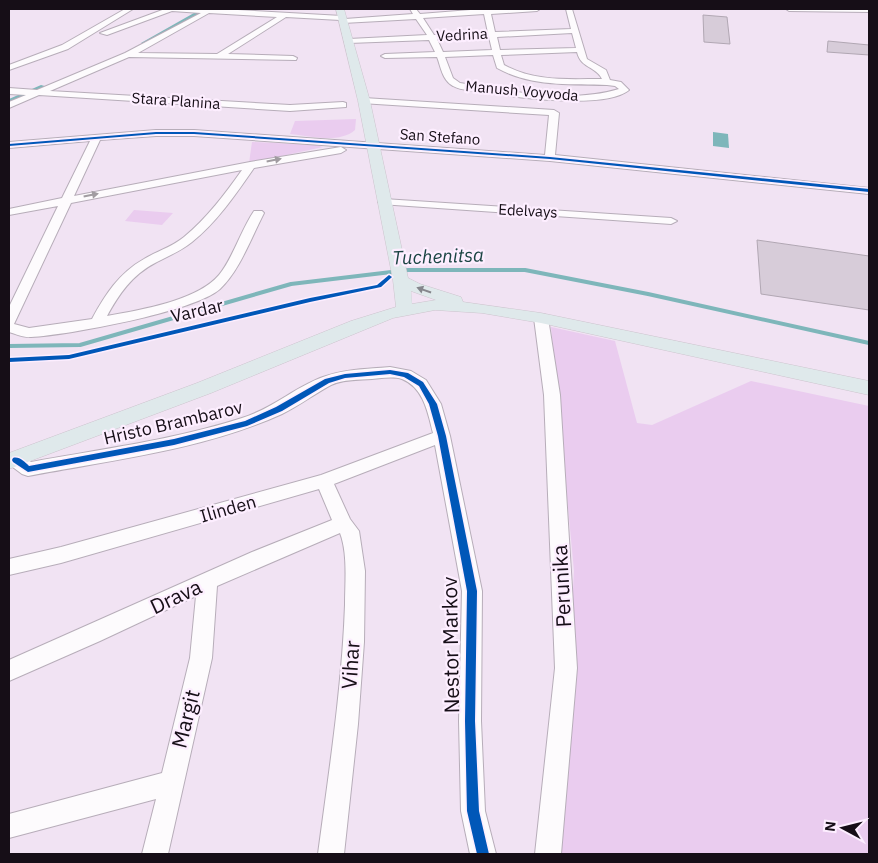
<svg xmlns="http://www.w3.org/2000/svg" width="878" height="863" font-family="'IBM Plex Sans',sans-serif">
<rect width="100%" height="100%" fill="#f1e3f3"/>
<path fill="#eaccef" d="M356,119L355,130C339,144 310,136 290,134L295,121Z
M252,142L316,145L323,147L249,163Z
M134,210L173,213L162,225L125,221Z
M551,327L615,341L637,423L652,425L751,381L869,406V854H559L574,571Z"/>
<path fill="#7eb6ba" d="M713,132L728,134L729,148L713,146Z"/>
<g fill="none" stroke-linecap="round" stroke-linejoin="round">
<path stroke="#7eb6ba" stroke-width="4" d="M9,346L80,345L291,284L408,270H525L648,294L869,343"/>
<path fill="#7eb6ba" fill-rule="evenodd" d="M201,9H208L148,45L141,43Z
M41,85L48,87L9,104V99Z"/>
</g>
<path fill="#d7ccd9" stroke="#b1a7b3" d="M703,15L727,17L730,44L704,42Z
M828,41L869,45V55L827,52Z
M757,240L869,256V310L761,294Z"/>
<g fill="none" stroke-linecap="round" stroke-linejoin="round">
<g stroke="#b7adb9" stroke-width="2">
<path id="minor" d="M125,9H133L68,49L9,70V65L62,45Z
M165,9H220L342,16L345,19L413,14L410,9H416L420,14L483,9H540L537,11L491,14L495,32L571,29L566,9H572L587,59L606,70L610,80L621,82L629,90C605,110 514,97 483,92C474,90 461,91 453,86C442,80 441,67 437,57L385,58L381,56L385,54L435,52L429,40L349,43L345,41L349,39L427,35L416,19L343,23L340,20L286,17L228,54L293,56L297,58L296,60L129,57L50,91L290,105L343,102L346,103V107L290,111L39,95L9,108V102L26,95L9,94V88L37,90L125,53L201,13L172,11L107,35L100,33ZM209,13L277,17L217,54L138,53ZM484,14L488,33L434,35L423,18ZM572,33L576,48L500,50L497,37ZM489,37L492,50L443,52L437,39ZM577,52C581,69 596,66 602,79C568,79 535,82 504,65L501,55ZM493,55L497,68C531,87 569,84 607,85L615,86L619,89C569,104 510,91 460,83L453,78L445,57Z
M786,9H869V12L789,11Z
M364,98L554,110L559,113L555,155L869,188V194L550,161L194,136H156L100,140L74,196L250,162L341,147L346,150L341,153L254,168C236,194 217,222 192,242C181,251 168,256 155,263C132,275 119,294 107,316C140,310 197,301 219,275C233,258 241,230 254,211H262L264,213C251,238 240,270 220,289C194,312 68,335 31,337C24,338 16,334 9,332V307L58,206L9,215V209L62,198L90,141L9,148V142L156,130H194L545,155L549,115L361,103L359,101ZM242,170C225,194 207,218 184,237C172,247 157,251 144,259C119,273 105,295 92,319L29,328L14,324L71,203Z
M384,199L671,218L677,221L671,224L380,204L378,202Z
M541,314L546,315L548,318L560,395L577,668L561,854H535L555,668L544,395L534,318L536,315Z
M390,367L411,371L426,380L441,404L450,436L482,591L481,721L485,811L496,854H470L461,811L459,721L462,591L435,445L334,484L350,519L359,531L365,571L364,642L358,724L344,854H318C329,771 342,688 345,605C345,582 348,554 340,533L217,586L212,658L168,854H142L156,799L9,838V814L162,773L190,658L196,596L100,641L9,681V660L252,552L332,520L319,489L61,563L9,575V559L61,547L321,475L433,433C428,413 424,388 402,379C393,376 382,378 372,379C359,380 343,379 331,385C314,394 299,406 282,414C203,450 112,460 28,476L22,474L10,465V455L16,453L31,462C101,449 174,440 242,418C272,409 295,387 323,377C344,369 368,369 390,367Z"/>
</g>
<g stroke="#ccc4cd" stroke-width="1">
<path id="major" d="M336,9H344L370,101L408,278L420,284L461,297L463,302L541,313L869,381V395L541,323L482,313L435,310L393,318L211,393L9,469V453L197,383L351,321L396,307L393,280L358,101ZM411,291L436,300L412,304Z"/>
</g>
<use href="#minor" fill="#fdfbfd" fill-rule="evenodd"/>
<use href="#major" fill="#dfe9eb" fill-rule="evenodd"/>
<g stroke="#fdeeff" stroke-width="3">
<path id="cycleway" d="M156,132H194L550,157L869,189V192L550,159L194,134H156L9,146V144Z
M389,275L392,277L381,287L310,302L69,359L9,362V358L69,355L310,298L377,285Z
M390,370L408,373L423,382L437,404L446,436L477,591L475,721L479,811L489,854H477L467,811L465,721L467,591L438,436L429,404L419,386L404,377L390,374L345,378L329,383L282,411L247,426L174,445L28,472L13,462L12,460L13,458C19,456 25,462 29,466L174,439L245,421L276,407L325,379L345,374Z"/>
</g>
<use href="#cycleway" fill="#0057b8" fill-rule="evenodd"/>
</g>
<defs><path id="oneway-solid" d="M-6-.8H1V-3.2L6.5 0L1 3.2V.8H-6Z" transform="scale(1.25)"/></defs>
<g fill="#a19ca1">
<use href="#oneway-solid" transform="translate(274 160) rotate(-11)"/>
<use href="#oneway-solid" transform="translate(91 195) rotate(-11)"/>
</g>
<use fill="#85868c" href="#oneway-solid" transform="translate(424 290) rotate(-161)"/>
<g text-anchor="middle" stroke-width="4.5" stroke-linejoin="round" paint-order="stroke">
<g font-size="15" fill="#160e17" stroke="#fdeeff">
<text transform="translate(462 35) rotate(-3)" y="5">Vedrina</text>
<text transform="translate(522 91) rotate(5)" y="5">Manush Voyvoda</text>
<text transform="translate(176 101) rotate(4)" y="5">Stara Planina</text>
<text transform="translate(440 137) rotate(4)" y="5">San Stefano</text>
<text transform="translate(528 211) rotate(3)" y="5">Edelvays</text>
</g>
<g font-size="18" fill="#160e17" stroke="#fdeeff">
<text transform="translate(197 311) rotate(-13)" y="6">Vardar</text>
<text transform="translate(173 423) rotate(-13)" y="6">Hristo Brambarov</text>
<text transform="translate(228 509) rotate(-16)" y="6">Ilinden</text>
</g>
<g font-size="19" font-style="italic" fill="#1b4443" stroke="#fdeeff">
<text transform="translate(438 256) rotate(-2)" y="7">Tuchenitsa</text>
</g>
<g font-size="21" fill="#160e17" stroke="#fdeeff">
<text transform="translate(562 586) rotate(-93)" y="7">Perunika</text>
<text transform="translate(176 597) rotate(-25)" y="7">Drava</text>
<text transform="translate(451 645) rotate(-91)" y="7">Nestor Markov</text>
<text transform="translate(351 665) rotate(-86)" y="7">Vihar</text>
<text transform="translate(186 719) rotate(-76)" y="7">Margit</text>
</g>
</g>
<rect width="878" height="863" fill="none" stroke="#160e17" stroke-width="20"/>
<g transform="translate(843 828) rotate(277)" stroke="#fdeeff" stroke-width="4" paint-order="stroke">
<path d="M0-4L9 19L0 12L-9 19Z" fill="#160e17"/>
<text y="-8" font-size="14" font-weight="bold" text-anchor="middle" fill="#160e17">N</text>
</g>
</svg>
